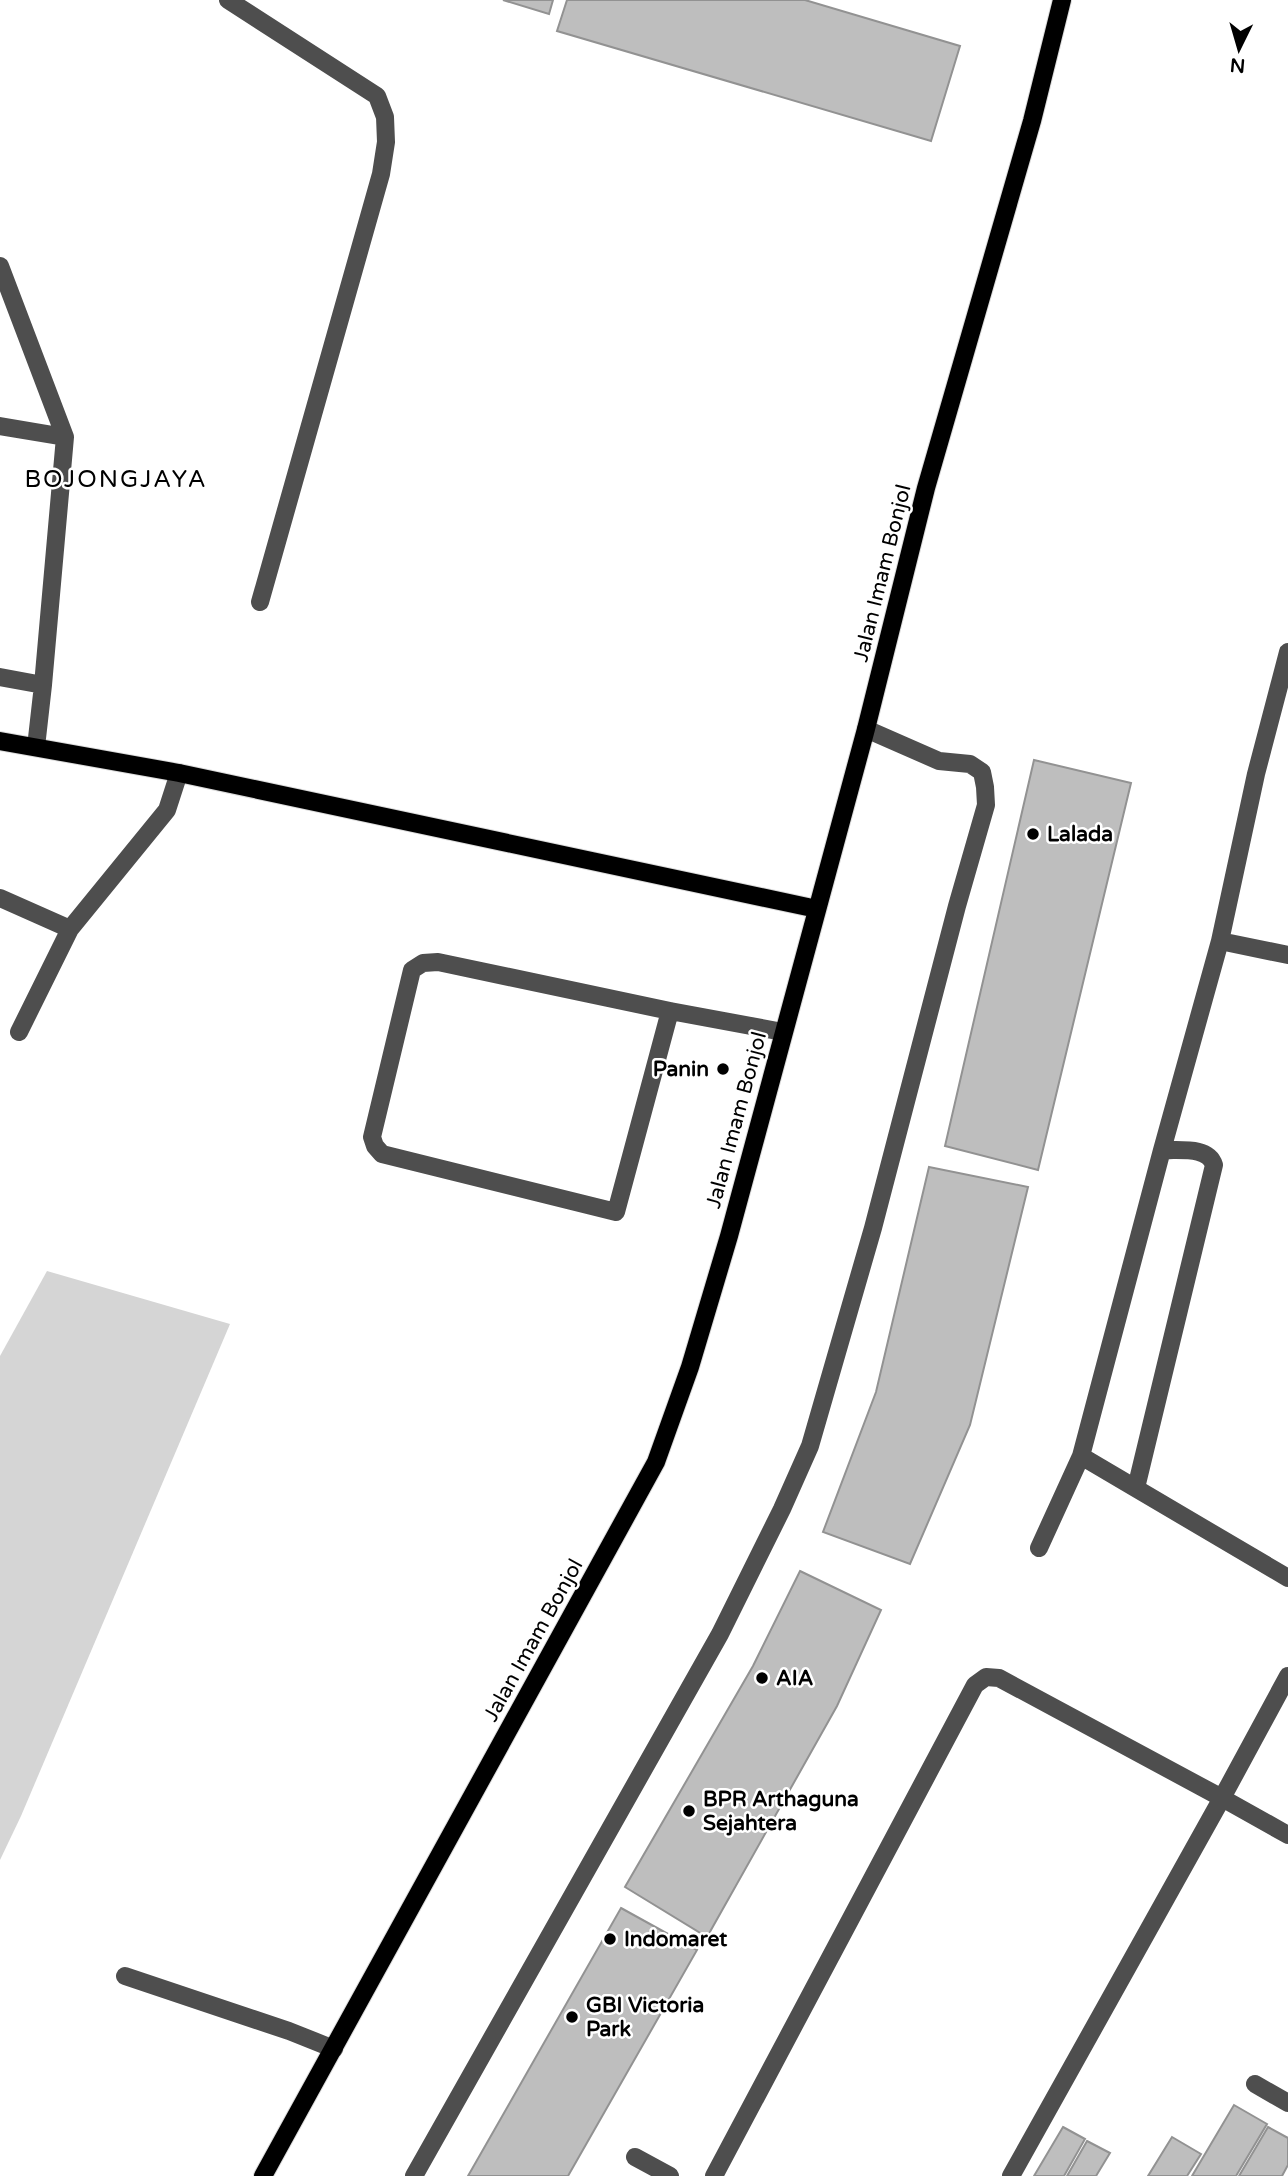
<svg xmlns="http://www.w3.org/2000/svg" width="1288" height="2176" font-family="'Varela Round',sans-serif">
<rect width="100%" height="100%" fill="#fff"/>
<path fill="#d5d5d5" d="M47,1271L230,1324L21,1816L0,1860V1356Z"/>
<path fill="#bebebe" stroke="#929292" stroke-width="2" d="M503,0H553L549,14Z
M567,0H805L960,46L931,141L557,31Z
M1034,760L1131,783L1038,1170L945,1146Z
M929,1167L1028,1187L970,1425L910,1564L823,1532L876,1392Z
M800,1571L881,1610L837,1706L707,1937L625,1887L753,1666Z
M621,1908L697,1950L568,2176H468Z
M1234,2105L1267,2124L1236,2176H1192Z
M1063,2127L1085,2139L1064,2176H1034Z
M1268,2127L1288,2138V2165L1282,2176H1239Z
M1172,2137L1201,2154L1187,2176H1148Z
M1087,2141L1110,2153L1096,2176H1067Z"/>
<g fill="none" stroke-linecap="round" stroke-linejoin="round">
<g stroke="#dbdbdb" stroke-width="20">
<path id="major" d="M0,741L179,773L817,909
M263,2176L656,1462L690,1367L729,1236L866,729L926,488L1032,121L1062,0"/>
</g>
<path stroke="#4e4e4e" stroke-width="18" d="M228,0L377,96L385,117L386,142L381,174L260,602
M0,266L65,437L43,685L36,747
M0,426L65,437
M0,677L43,685
M0,898L70,929L167,810L179,773
M1220,941L1288,955
M670,1011L616,1212L382,1154L375,1146L372,1137L412,970L423,963L438,962L670,1011L783,1032
M19,1032L70,929
M1081,1456L1162,1150L1220,941L1256,774L1288,652
M1136,1488L1214,1165C1208,1146 1179,1151 1162,1150
M1039,1548L1081,1456L1288,1578
M125,1976L289,2031L334,2049
M1255,2084L1288,2103
M635,2157L670,2176
M414,2176L720,1634L782,1509L810,1446L873,1228L957,906L986,805L985,787L982,772L970,764L939,761L866,729
M714,2176L975,1685L986,1677L999,1678L1222,1798L1288,1676
M1011,2176L1222,1798L1288,1835"/>
<use href="#major" stroke="#000" stroke-width="18"/>
</g>
<g fill="#000" stroke="#fff" stroke-width="2.5">
<circle cx="1033" cy="834" r="7"/>
<circle cx="723" cy="1069" r="7"/>
<circle cx="762" cy="1678" r="7"/>
<circle cx="689" cy="1811" r="7"/>
<circle cx="610" cy="1939" r="7"/>
<circle cx="572" cy="2017" r="7"/>
</g>
<g text-anchor="middle" stroke-width="5" stroke-linejoin="round" paint-order="stroke">
<g font-size="21" fill="#000" stroke="#fff">
<text transform="translate(882 573) rotate(-76)" y="7">Jalan Imam Bonjol</text>
<text transform="translate(736 1120) rotate(-75)" y="7">Jalan Imam Bonjol</text>
<text transform="translate(533 1640) rotate(-61)" y="7">Jalan Imam Bonjol</text>
</g>
<g font-size="21" font-weight="bold" fill="#000" stroke="#fff" text-anchor="start">
<text x="1047" y="841">Lalada</text>
<text x="709" y="1076" text-anchor="end">Panin</text>
<text x="776" y="1685">AIA</text>
<text x="703" y="1806">BPR Arthaguna<tspan x="703" dy="24">Sejahtera</tspan></text>
<text x="624" y="1946">Indomaret</text>
<text x="586" y="2012">GBI Victoria<tspan x="586" dy="24">Park</tspan></text>
</g>
<g font-size="24" letter-spacing="2" fill="#000" stroke="#fff">
<text x="116" y="487">BOJONGJAYA</text>
</g>
</g>
<g transform="translate(1239 49) rotate(185)" stroke="#ffffff" stroke-width="5" paint-order="stroke">
<path d="M0-5L12 26L0 18L-12 26Z" fill="#000000"/>
<text y="-10" font-size="19" font-weight="bold" text-anchor="middle" fill="#000000">N</text>
</g>
</svg>
